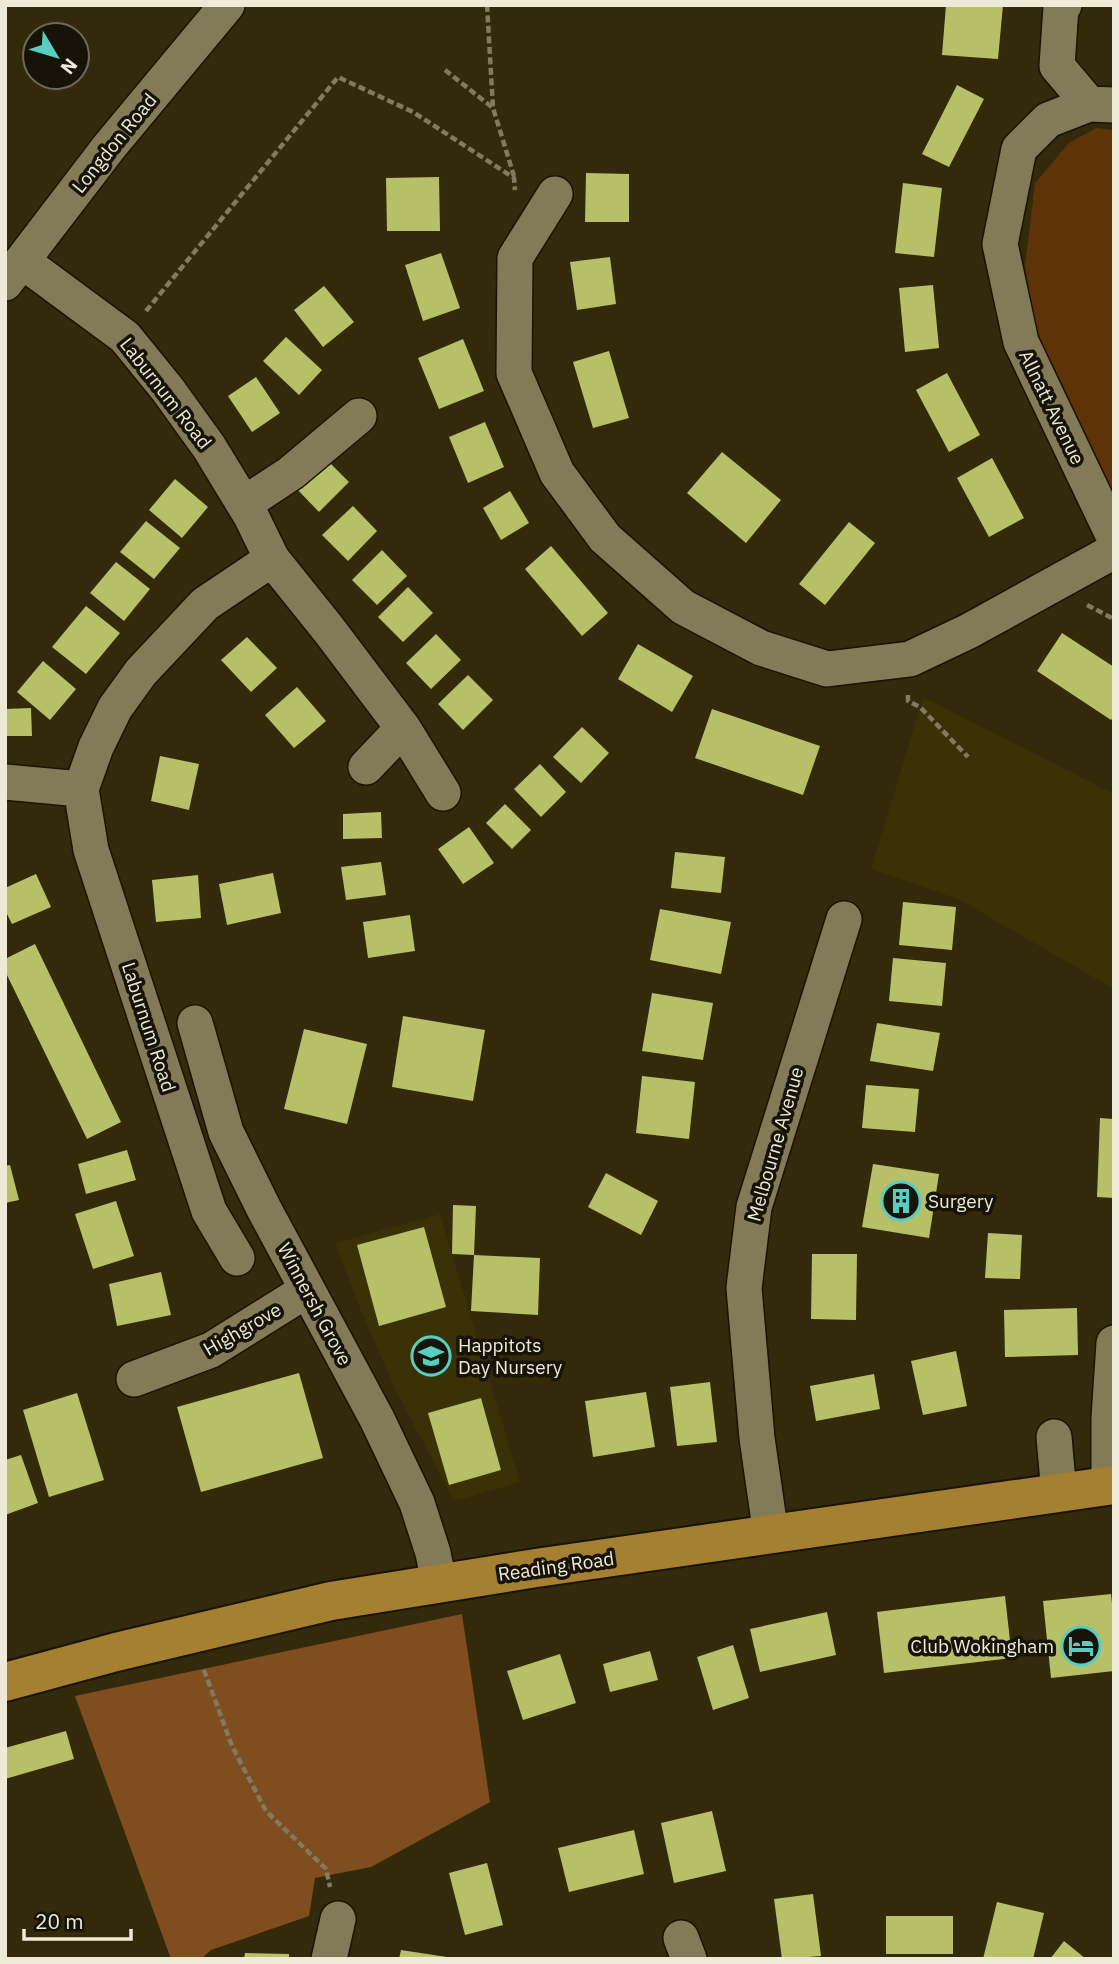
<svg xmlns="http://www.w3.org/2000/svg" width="1119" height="1964" font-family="'IBM Plex Sans',sans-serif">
<rect width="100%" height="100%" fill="#322a0a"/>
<path fill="#3b3106" d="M923,697L1114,794V989L958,899L871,869Z
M440,1214L520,1482L454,1501L396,1391L358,1304L335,1243Z"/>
<path fill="#5e3308" d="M1096,128L1114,130V492L1101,485L1037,344L1025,266L1035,183L1069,143Z"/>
<path fill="#804d1f" d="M462,1614L490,1802L371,1867L315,1878L309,1916L211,1950L201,1959H171L75,1696Z"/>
<path fill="#b8c067" d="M946,5H1003L998,59L942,55Z
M957,85L984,99L949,167L922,154Z
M586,173L629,174V222H585Z
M439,177L440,231H387L386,178Z
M903,183L942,188L934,257L895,253Z
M441,253L460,308L423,321L405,265Z
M610,257L616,304L577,310L570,262Z
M933,285L939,348L905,352L899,288Z
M324,286L354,322L323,347L294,310Z
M286,337L322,370L299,395L263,361Z
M463,339L484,391L439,409L418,358Z
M609,351L629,418L593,428L573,362Z
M947,373L980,435L949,452L916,390Z
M256,377L280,413L252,432L228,396Z
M485,422L504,467L468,483L449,437Z
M722,452L781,500L746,543L687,493Z
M324,457L349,482L319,512L294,486Z
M992,458L1024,518L989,537L957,478Z
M175,479L208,507L182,538L149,510Z
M510,491L529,523L501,540L483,508Z
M353,506L377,531L348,561L322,535Z
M146,521L180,548L154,579L120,552Z
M849,522L875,543L825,605L799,584Z
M551,546L608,613L582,636L525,569Z
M382,550L407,576L377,605L352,580Z
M116,562L150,589L124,621L90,593Z
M408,587L433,613L403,642L378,617Z
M86,606L120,633L86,674L52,647Z
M1062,633L1114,667V716L1111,720L1037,671Z
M436,634L461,660L431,689L406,663Z
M247,637L277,668L251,692L221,660Z
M638,644L693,676L672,712L618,679Z
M43,661L76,689L50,720L17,692Z
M468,675L493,700L463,730L438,704Z
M297,687L326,721L294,748L265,715Z
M31,708L32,736H5V709Z
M712,709L820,746L803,795L695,758Z
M582,727L609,753L581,783L553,757Z
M160,756L199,764L189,810L151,801Z
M540,764L566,792L541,817L514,789Z
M505,804L531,830L512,849L486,823Z
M381,812L382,838L343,839V814Z
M469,827L494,863L463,884L438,849Z
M675,852L725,857L721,893L671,888Z
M381,862L386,895L346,900L341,867Z
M273,873L281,913L227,925L219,884Z
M36,874L51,907L12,924L5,910V888Z
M198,875L201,918L156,922L152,880Z
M903,902L956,907L952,950L899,945Z
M660,909L731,922L721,974L650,960Z
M410,915L415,951L368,958L363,922Z
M35,944L121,1122L87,1139L5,971V959Z
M893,958L946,963L942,1006L889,1001Z
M652,993L713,1003L703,1060L642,1051Z
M403,1016L485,1030L473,1101L392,1087Z
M877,1023L940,1033L933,1071L870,1061Z
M304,1029L367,1044L347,1124L284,1109Z
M642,1076L695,1082L689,1139L636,1133Z
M866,1085L919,1089L915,1132L862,1128Z
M1100,1118L1114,1119V1198L1097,1197Z
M127,1150L136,1180L86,1194L78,1164Z
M873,1164L939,1174L929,1238L862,1227Z
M10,1165L19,1200L5,1203V1166Z
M606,1173L658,1201L641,1235L588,1207Z
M116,1201L134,1256L93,1269L75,1214Z
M453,1205L476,1206L474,1255L452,1254Z
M424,1227L446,1307L379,1326L357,1245Z
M988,1233L1022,1235L1020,1279L985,1278Z
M812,1254H857L856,1320L811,1319Z
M474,1255L540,1258L538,1315L471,1311Z
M161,1272L171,1315L117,1326L109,1284Z
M1077,1308L1078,1355L1005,1357L1004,1310Z
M956,1351L967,1406L923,1415L911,1361Z
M299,1373L323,1458L201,1492L177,1407Z
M874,1374L880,1409L816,1421L810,1386Z
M710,1382L717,1442L677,1446L670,1387Z
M646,1392L655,1447L593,1457L585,1401Z
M77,1393L104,1480L49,1497L23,1410Z
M481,1398L501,1470L449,1485L428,1413Z
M21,1455L38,1503L5,1515V1460Z
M1111,1594L1114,1622V1671L1051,1678L1043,1601Z
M1005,1596L1012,1658L884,1673L877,1612Z
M827,1612L836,1655L760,1672L750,1629Z
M733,1645L749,1698L713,1710L697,1657Z
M650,1651L658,1680L610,1692L603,1664Z
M560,1654L576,1703L523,1720L507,1671Z
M66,1731L74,1759L5,1779V1748Z
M712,1811L726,1871L674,1883L661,1823Z
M634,1830L644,1874L569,1892L558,1848Z
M487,1863L503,1925L465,1935L449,1873Z
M813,1894L821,1956L782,1959L774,1899Z
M997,1902L1044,1913L1033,1959H983Z
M886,1916H953V1954H886Z
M1064,1941L1086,1959H1050Z
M401,1950L447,1957V1959H399Z
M245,1953L289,1954V1959H244Z"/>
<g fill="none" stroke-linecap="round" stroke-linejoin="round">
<g stroke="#191300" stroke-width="38">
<path id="minor" d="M1064,5L1061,7L1057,66L1089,104
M1114,105L1089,104L1048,120L1019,149L1000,244L1021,342L1114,537
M555,194L515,258L514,373L557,473L605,538L683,607L761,648L827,669L910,659L969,631L1114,551
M22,261L125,337L168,390L209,447L251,516L272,559L329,630L403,728L443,793
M5,283L109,147L227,5
M244,504L291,473L359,416
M366,767L403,728
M5,782L81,789
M195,1023L226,1132L264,1209L377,1419L417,1503L433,1553L439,1583
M237,1258L209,1211L91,850L81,789L96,747L115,708L141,672L205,604L272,559
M134,1379L211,1350L307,1290
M1054,1437L1059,1493
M1109,1486V1418L1114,1343
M771,1535L757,1438L744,1288L754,1207L844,919
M681,1938L689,1959
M329,1959L338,1919"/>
</g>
<g stroke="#191300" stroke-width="42">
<path id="major" d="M5,1682L116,1652L331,1601L536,1568L1114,1485"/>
</g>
<path stroke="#817a60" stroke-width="4.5" stroke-dasharray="7 3.5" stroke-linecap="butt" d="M487,5L493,108
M445,70L493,108L514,176
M146,311L338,77L413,112L514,178L515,190
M1087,605L1114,619
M908,695V701L920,707L968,757
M204,1670L232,1746L266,1811L326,1869L330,1887"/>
<use href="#minor" stroke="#837a58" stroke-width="35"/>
<use href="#major" stroke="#a58031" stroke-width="38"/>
</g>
<defs>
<g id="building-ring" transform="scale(2.0125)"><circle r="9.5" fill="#171306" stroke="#57cec1" stroke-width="1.5"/><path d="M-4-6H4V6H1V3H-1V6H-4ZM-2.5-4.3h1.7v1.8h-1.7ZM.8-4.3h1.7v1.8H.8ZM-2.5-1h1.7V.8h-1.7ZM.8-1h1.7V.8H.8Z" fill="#57cec1"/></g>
<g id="school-ring" transform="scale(2.0125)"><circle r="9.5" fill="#171306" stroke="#57cec1" stroke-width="1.5"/><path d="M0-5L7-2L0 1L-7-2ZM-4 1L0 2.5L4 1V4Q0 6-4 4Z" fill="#57cec1"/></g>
<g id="hotel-ring" transform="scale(2.0125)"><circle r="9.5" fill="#171306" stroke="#57cec1" stroke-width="1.5"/><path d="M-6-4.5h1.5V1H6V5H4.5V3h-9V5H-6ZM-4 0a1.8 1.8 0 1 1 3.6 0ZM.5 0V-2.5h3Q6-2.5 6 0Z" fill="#57cec1"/></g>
</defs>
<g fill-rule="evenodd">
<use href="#building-ring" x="901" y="1201"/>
<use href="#school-ring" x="431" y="1356"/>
<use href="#hotel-ring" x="1081" y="1646"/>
</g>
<g text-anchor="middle" stroke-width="7" stroke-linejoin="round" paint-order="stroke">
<g font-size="19" fill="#efead8" stroke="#171306">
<text transform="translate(114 143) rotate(-51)" y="7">Longdon Road</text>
<text transform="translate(166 393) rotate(52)" y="7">Laburnum Road</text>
<text transform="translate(1052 407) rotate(64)" y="7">Allnatt Avenue</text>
<text transform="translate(149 1027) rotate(72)" y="7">Laburnum Road</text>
<text transform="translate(775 1144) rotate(-74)" y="7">Melbourne Avenue</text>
<text transform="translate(315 1304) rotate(62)" y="7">Winnersh Grove</text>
<text transform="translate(242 1329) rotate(-30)" y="7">Highgrove</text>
<text transform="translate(556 1566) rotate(-8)" y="7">Reading Road</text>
</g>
<g font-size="19" fill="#efead8" stroke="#171306" text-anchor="start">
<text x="928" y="1208">Surgery</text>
<text x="458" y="1352">Happitots<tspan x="458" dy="22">Day Nursery</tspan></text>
<text x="1054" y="1653" text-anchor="end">Club Wokingham</text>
</g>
</g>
<rect width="1119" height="1964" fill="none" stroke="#efead8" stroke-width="14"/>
<g transform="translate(56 56) rotate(128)"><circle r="33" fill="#171306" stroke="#6d695a" stroke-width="2"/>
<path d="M0-5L12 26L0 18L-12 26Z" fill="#57cec1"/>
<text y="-10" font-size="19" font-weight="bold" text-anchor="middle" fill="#efead8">N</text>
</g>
<path d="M24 1929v10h107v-10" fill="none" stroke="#efead8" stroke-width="3.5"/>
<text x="35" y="1929" font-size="21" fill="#efead8" stroke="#171306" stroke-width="5" paint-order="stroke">20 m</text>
</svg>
